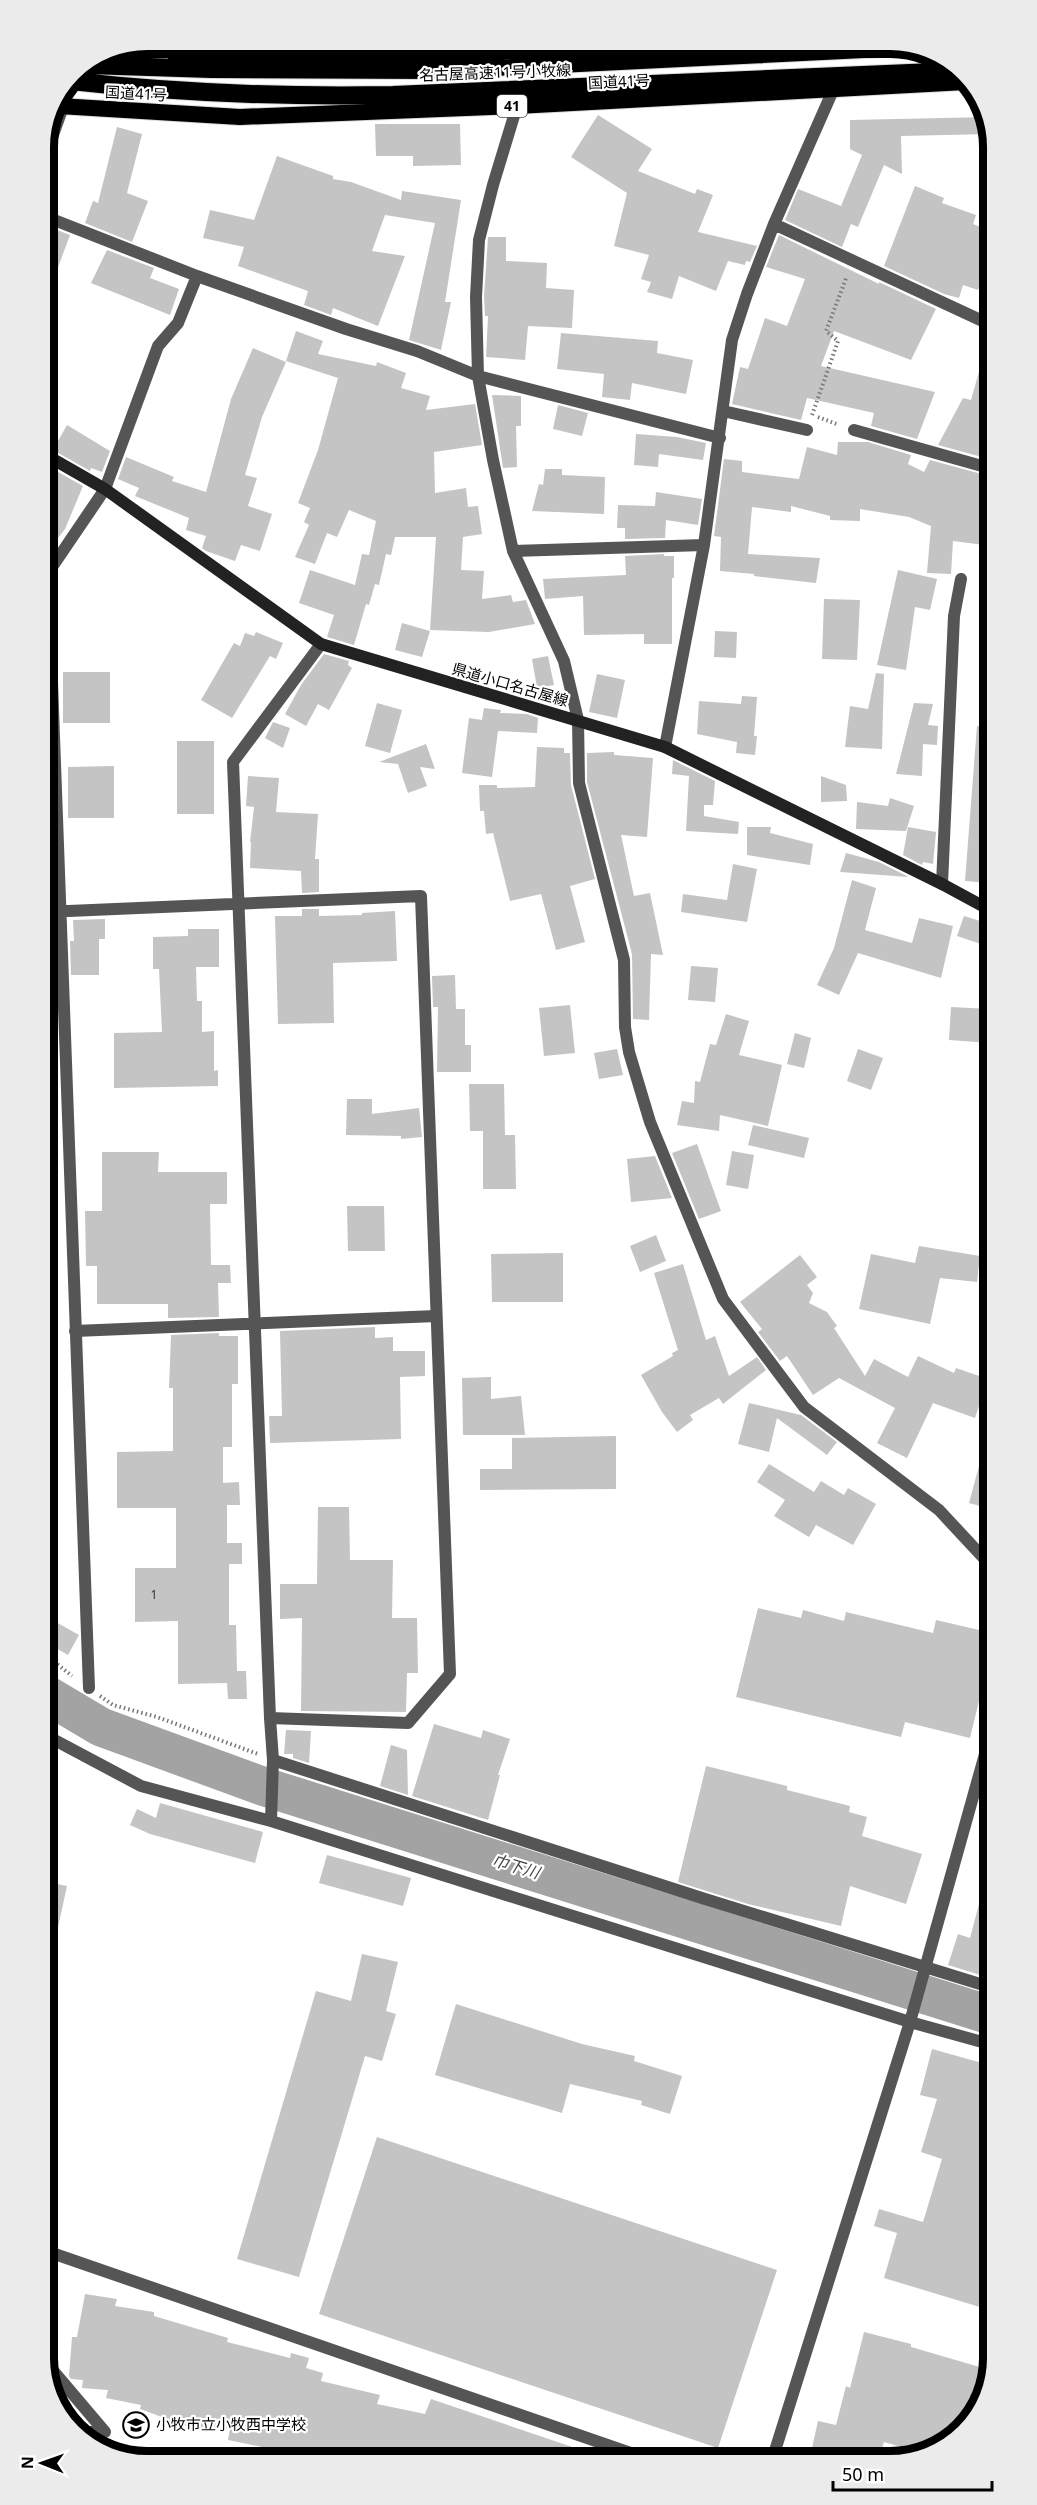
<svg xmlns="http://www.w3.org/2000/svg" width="1037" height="2505" font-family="'Noto Sans','Noto Sans JP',sans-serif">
<rect width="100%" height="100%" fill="#fff"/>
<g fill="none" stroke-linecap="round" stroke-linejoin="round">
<path stroke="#a3a3a3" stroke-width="39" d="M47,1695L101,1727L265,1787L993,2016"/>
</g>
<path fill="#c4c4c4" d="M598,115L652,149L638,171L695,194L697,189L713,195L698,232L757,246L750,262L746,261L745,265L728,261L716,291L679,276L672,299L647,292L651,282L641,279L649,255L614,246L627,193L571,157Z
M988,117V134L901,136L902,174L884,165L858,227L851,224L842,247L785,220L798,189L841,206L862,155L850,149V120Z
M375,124H460L461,165L413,166V156H376Z
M117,127L142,134L127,193L148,201L132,242L85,223L93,201L98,203Z
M277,156L333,176V179L351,182L401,200L402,191L461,200L445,302H451L441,350L409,340L435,223L385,215L372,251L405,256L378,326L333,308L331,315L304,305L308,291L238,266L244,247L203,238L210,210L254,220Z
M915,186L944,198L942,203L976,215L973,224L988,230V258L978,290L963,285L959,298L944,294L884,266Z
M44,225L70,235L57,270L44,265Z
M779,235L879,284V282L936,309L911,360L834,331L821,366L935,392L917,439L871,426L874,413L807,398L801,420L732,404L740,367L748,369L765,318L787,326L805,279L766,267Z
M488,237H506V261L547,263L546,288L574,290L572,328L528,326L525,360L486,357L488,316H485L484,297Z
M107,250L154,268L150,278L179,289L170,315L91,283Z
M296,331L323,341L318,354L376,366L377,362L406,373L401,388L430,396L426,410L475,404L482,445L434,452L435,493L466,488L468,507L478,506L482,534L463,537L461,570L484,571L482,599L511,595L513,602L526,600L535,624L489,632L430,630L436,537H395L391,555L386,554L379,585L375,584L369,605L366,604L354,645L327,637L334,615L299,603L310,570L355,585L362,554L369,555L376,521L349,510L337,537L327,533L315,564L295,557L309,525L304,522L310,508L298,503L318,450L338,378L286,361Z
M561,333L658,341L657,353L693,360L686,394L632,383L630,400L602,397L604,374L557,369Z
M253,348L286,362L262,417L245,475L257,478L248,506L272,514L260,551L241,545L235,561L206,551L202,548L206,536L186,530L189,518L135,496L139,488L118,479L126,457L174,477L172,481L206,492L231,399Z
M984,354L989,355V459L938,445L963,398L971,400Z
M492,395L521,396V426H516L517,467L503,468Z
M558,405L588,413L582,436L553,429Z
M67,425L110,451L102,472L91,468L90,471L53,450Z
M636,434L677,437L706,443L703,460L659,454L658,467L634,465Z
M838,442H868L911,455L908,464L924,472L930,460L989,476V507L984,545L953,541L951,574L927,573L931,526L909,517L860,509V521L830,520V516L791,506V512L752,507L748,554L820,558L816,583L754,576V574L720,571L721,537L714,536L724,459L742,461V472L799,479L807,447L837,455Z
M44,464L83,486L65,529L45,555Z
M545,469H562V475L605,477L604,514L532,511L539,484L543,485Z
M656,492L702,499L698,525L666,520L665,538L625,539V528H617L618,505L655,506Z
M664,554V556H674V578H672V644H644V634L584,635L583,596L545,599L543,579L626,575L625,556Z
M898,570L937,579L930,610L915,607L906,670L877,665Z
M824,599L860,600L857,660L822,659Z
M402,623L430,631L422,657L395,650Z
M715,631L737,632L736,658L714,657Z
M256,632L283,643L276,659L270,656L232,718L201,700L234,643L240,646L245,633L254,636Z
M324,654L349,661L348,665L352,668L329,710L318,704L306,726L285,714L301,685Z
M548,656L554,685L537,688L532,659Z
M63,672H110V723H63Z
M876,673L884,674L882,749L845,747L850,706L868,709Z
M597,674L625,680L617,718L589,712Z
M742,696L757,697L754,736H757L755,755L736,753L737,742L697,734L699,701L741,704Z
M377,703L402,710L390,753L365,746Z
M914,703L933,704L928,725L938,726L937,745L923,744L922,776L896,774Z
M484,708L501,710L500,713L527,714L538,718L537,733L498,731L492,777L462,773L469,718L482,720Z
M273,722L290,728L283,748L265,738Z
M977,726L990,727V883L965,881Z
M177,741H214V814H177Z
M426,744L435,769L420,767L427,786L408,793L398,764L379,762Z
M537,747L564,748V753H570L571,785L595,879L570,886L585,942L556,950L541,894L510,901L493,833L486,834L484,811H480L479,785H497V788L535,787Z
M614,752V755L653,758L647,837L621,835L634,896L650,893L663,955L651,954L649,1020L633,1019L632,954L587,782V753Z
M673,760L715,781L713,805H704V816L739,822L738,834L686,831L689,776L672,774Z
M114,766V818H68V767Z
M248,776L279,778L276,812L318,814L315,859H319V892L302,893L301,871L250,868L251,842H250L254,807L246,806Z
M821,776L846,785L847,801L821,802Z
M890,798L914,806L906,831L856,829L857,802L888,806Z
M747,827H771L770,833L813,844L810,865L747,855Z
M908,827L936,832L933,864L923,862L922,865L903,855Z
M846,853L879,862L909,877L840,872Z
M733,864L757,869L747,922L681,912L683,894L727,900Z
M852,880L876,888L865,930L912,943L919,918L953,926L941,978L858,953L839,995L817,985L834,948Z
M302,909H319V916L362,915V913L395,911L397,961L333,963L334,1023L278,1024L275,916H302Z
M964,916L990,924V947L957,936Z
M105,919V939H99V975H71L70,941H74L73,920Z
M188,929H219V967H196L197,1001H202V1032L214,1031V1071L218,1070V1086L114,1088V1033L162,1032L159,969H153V937L188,936Z
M46,940H53L55,975H46Z
M691,966L718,968L715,1002L688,1000Z
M455,975L456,1009H465V1045H471V1072H437L438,1007H433L432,976Z
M570,1005L575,1053L544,1056L539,1008Z
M951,1007L990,1009V1043L949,1040Z
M726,1014L749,1021L739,1055L782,1065L768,1126L720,1115L719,1131L677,1125L682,1101L694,1103L695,1081L700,1082L710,1044L716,1045Z
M795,1033L811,1038L804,1068L787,1064Z
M617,1049L623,1075L599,1079L594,1053Z
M858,1049L883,1058L871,1090L847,1081Z
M469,1084H504L505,1135H515L516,1189H483V1131H470Z
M347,1099H372V1114L419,1108L422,1137L401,1139V1136L346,1135Z
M753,1125L809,1138L804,1158L748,1145Z
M697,1144L721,1211L699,1219L672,1153Z
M732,1151L754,1155L748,1189L726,1185Z
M102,1152H159L158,1172H227V1204H210L211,1265H230L231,1283H218L219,1317L168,1318V1304H97V1266H86L85,1211H102Z
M655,1156L672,1198L631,1202L627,1159Z
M347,1206H384L385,1251H348Z
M656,1235L666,1261L640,1272L630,1246Z
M919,1246L980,1256L977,1282L940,1278L930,1324L859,1309L871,1254L915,1263Z
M563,1253V1302H492L491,1254Z
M800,1255L817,1277L807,1285L813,1293L809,1303L827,1312L837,1326L834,1328L865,1376L874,1359L908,1377L918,1356L954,1373L956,1368L988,1379L975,1418L933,1403L907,1458L877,1443L895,1408L839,1378L813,1395L787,1356L780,1361L758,1332L762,1329L740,1302Z
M683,1264L706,1340L715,1336L729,1376L757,1357L766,1370L723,1404L719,1398L690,1415L693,1420L677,1432L662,1412L641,1375L673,1356L672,1353L678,1350L654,1273Z
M375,1327V1338L393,1337V1351H425V1376L400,1377L401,1439L270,1443L269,1416H282L280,1331Z
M219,1333V1336H238V1384H232V1447H223V1483L239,1482L240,1505H227V1543H242V1564H229V1625H236L237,1671H246L247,1699H228L227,1683L178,1684V1621L135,1622V1568H176V1508H117V1452L173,1451V1388H169L171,1335Z
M491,1377V1399L521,1396L525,1435H463L462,1378Z
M749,1403L801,1415L837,1442L827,1455L777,1418L769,1452L738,1444Z
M616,1436V1489L480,1490V1469H512V1438Z
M986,1440L991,1441V1509L969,1503Z
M769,1464L814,1492L821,1481L844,1495L848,1488L876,1504L853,1545L816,1525L809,1537L774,1516L785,1500L757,1482Z
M318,1507H349L350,1560H393L392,1618H417L418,1673H407L406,1712L301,1711L302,1618L280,1619V1584H317Z
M758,1608L801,1618L803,1610L844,1621L846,1612L933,1633L936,1620L992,1633V1647L970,1738L905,1722L901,1737L736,1697Z
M47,1617L79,1635L68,1655L47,1643Z
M434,1724L481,1738L483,1730L510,1739L498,1775H500L488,1820L412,1796Z
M286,1730L311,1731L309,1763L293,1758V1754H284Z
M391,1745L407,1750L408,1795L380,1786Z
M706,1766L787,1786V1790L850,1806L849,1812L867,1817L862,1836L922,1854L906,1904L850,1886L841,1926L748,1904L678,1882Z
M160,1803L263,1832L255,1863L150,1834L130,1825L137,1809L156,1818Z
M327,1855L411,1878L403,1906L319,1883Z
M987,1874L992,1875L993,1979L948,1965L958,1934L970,1938Z
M48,1882L67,1886L55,1941L48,1940Z
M362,1954L398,1962L386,2011L396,2014L382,2061L365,2056L299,2277L237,2259L316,1991L351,2001Z
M456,2004L582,2044L635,2056L634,2061L682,2076L670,2114L641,2105L642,2101L570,2084L562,2113L435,2075Z
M932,2049L993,2066V2311L884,2278L897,2233L874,2226L879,2209L923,2222L942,2159L921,2152L937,2099L920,2095Z
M377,2137L777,2270L718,2448L319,2314Z
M85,2294L117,2299L115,2306L154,2312V2316L228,2338L227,2342L290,2358L291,2353L309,2358L306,2368L323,2373L321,2381L380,2395L377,2404L425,2414L431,2399L599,2456L598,2458L297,2460L261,2449L262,2447L228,2440L230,2429L189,2427L140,2409L141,2405L106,2398L108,2390L82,2388L83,2380L71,2379L69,2376L72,2337H77Z
M864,2332L911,2344V2347L990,2370L972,2421L926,2454L884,2442L880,2456L810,2457L818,2421L836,2425L846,2386L850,2388Z"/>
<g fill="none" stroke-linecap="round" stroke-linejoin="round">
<g stroke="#dbdbdb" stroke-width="18">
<path id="trunk" d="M59,106L240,117L517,106L965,82"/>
</g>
<g stroke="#dbdbdb" stroke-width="20">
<path id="motorway" d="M173,51L391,54L605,47
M87,65L211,69L434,70L905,47
M71,81C178,93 285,97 393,95L957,71"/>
</g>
<path stroke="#777" stroke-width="4" stroke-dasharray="1.5 3" stroke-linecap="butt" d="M812,415L838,341L826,331L847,276
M818,417L839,425
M47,1656L72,1676
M100,1696L113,1705L157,1717L258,1754"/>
<path stroke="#555" stroke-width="12" d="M517,106L493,185L479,240L476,297L478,376L493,460L513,551L564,661L578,720L579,783L624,960L625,1027L629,1052L650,1122L723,1299L804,1407L939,1510L992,1567
M44,160L63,107
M44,216L197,276L346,329L417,351L478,376L720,438
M774,224L989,324
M723,411L807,430
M854,430L989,468
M513,551L704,545
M665,747L704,545L732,340L747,294L774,224L834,88
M942,884L954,616L961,579
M45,912L421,896L450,1674L408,1723L270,1718
M75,1331L436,1316
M89,1688L48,573L105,489L158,346L178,323L197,276
M47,1736L141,1786L271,1821L910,2022L993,2045
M273,1760L705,1899L993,1988
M271,1821L273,1760L270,1718L233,762L321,644
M49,2252L645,2458
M49,2366L105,2432
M78,2432H105"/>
<path stroke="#555" stroke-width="12" d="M773,2457L910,2022L992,1729"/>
<path stroke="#222" stroke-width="12" d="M44,454L105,489L321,644L665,747L942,884L990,910"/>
<use href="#trunk" stroke="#000" stroke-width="16"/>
<use href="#motorway" stroke="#000" stroke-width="18"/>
</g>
<defs>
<g id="school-ring" transform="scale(1.35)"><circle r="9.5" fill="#fff" stroke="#000" stroke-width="1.5"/><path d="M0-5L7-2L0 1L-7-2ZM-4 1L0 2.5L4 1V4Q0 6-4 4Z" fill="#000"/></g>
</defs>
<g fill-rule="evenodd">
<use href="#school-ring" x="136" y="2425"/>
</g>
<g text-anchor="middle" stroke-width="4.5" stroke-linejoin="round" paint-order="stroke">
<g font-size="12" fill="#313131">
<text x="154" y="1599">1</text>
</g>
<rect fill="#fff" stroke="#4c4c4c" stroke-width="1.5" x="497" y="95" width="30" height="22" rx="4.5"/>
<g font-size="14" font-weight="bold" fill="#000">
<text x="512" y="111">41</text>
</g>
<g font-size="15" fill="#000" stroke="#fff">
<text transform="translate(495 73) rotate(-2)" y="5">名古屋高速11号小牧線</text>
<text transform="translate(619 82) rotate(-3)" y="5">国道41号</text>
<text transform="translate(136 94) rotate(3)" y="5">国道41号</text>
<text transform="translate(510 685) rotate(16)" y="5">県道小口名古屋線</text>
</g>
<g font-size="15" fill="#000" stroke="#fff" text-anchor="start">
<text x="156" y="2430">小牧市立小牧西中学校</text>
</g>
<g font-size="16" font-style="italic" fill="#444" stroke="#fff">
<text transform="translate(516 1866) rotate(17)" y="6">巾下川</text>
</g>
</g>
<path d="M0 0H1037V2505H0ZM147 54H890A93 93 0 0 1 983 147V2358A93 93 0 0 1 890 2451H147A93 93 0 0 1 54 2358V147A93 93 0 0 1 147 54Z" fill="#ebebeb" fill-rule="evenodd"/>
<path fill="none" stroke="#000" stroke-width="8" d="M147 54H890A93 93 0 0 1 983 147V2358A93 93 0 0 1 890 2451H147A93 93 0 0 1 54 2358V147A93 93 0 0 1 147 54Z"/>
<g transform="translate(42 2463) rotate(271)" stroke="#ffffff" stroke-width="4.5" paint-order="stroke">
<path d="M0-4.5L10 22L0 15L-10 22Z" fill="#000000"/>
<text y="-9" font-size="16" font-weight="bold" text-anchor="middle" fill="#000000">N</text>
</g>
<path d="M833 2481v9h159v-9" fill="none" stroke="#000000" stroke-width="3"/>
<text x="842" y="2481" font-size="18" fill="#000000" stroke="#ffffff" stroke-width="4.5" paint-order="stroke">50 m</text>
</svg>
